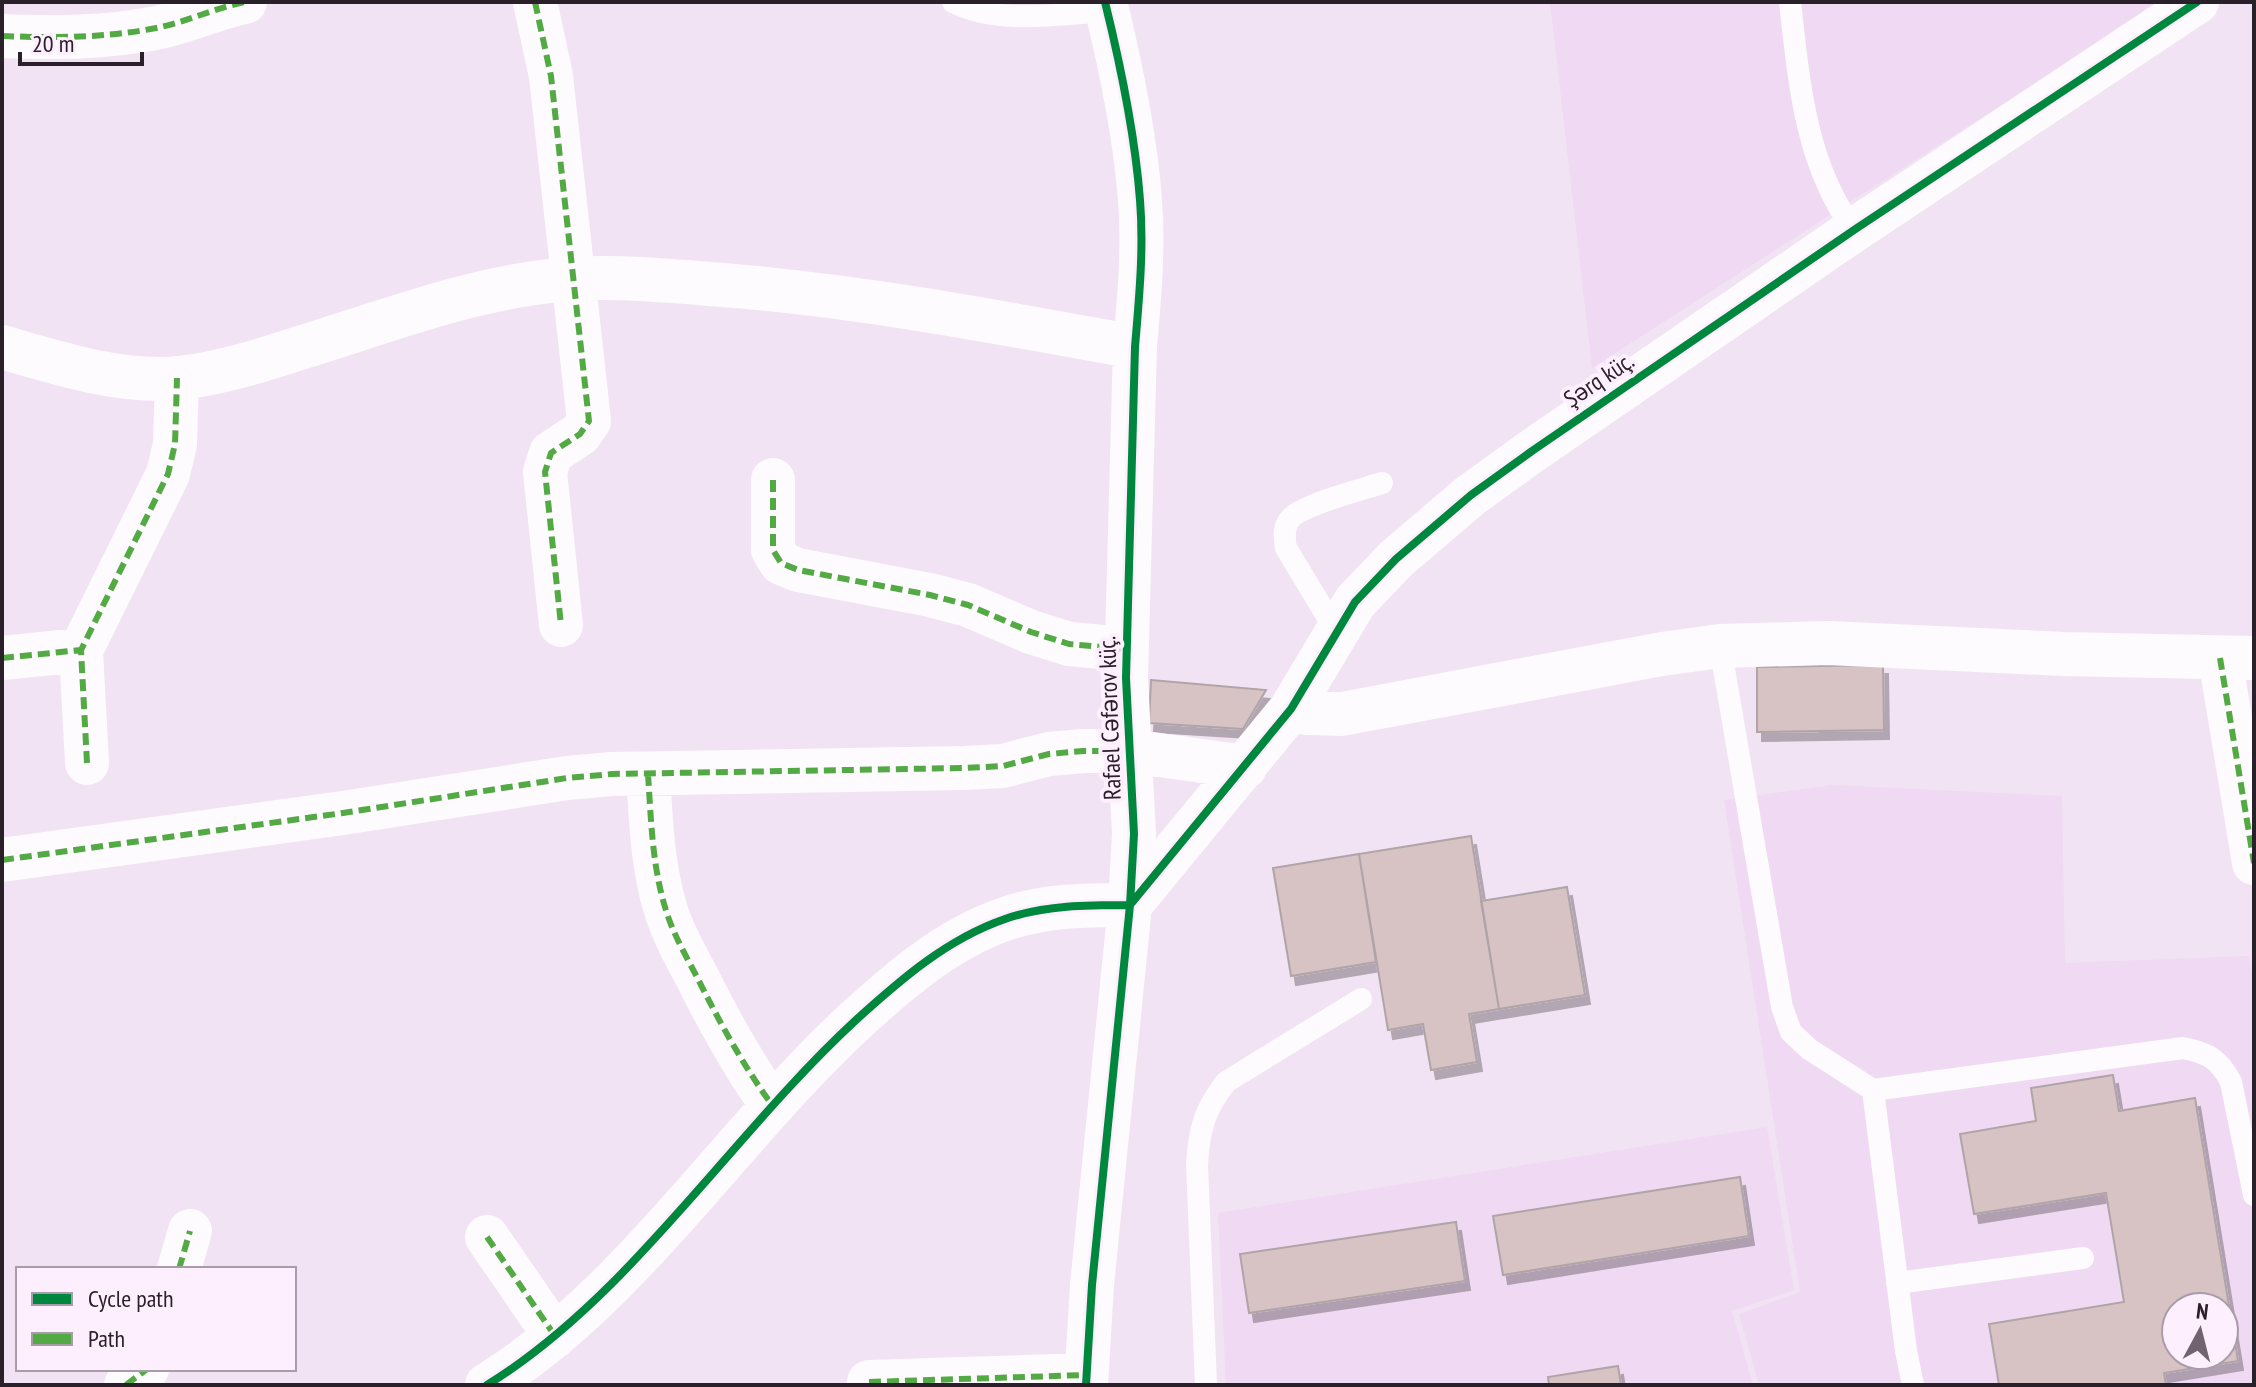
<svg xmlns="http://www.w3.org/2000/svg" width="2256" height="1387" font-family="'PT Sans Narrow',sans-serif">
<defs>
<filter id="shadow"><feDropShadow dx="5" dy="9" stdDeviation="0" flood-color="#0004"/></filter>
</defs>
<rect width="100%" height="100%" fill="#f1e3f3"/>
<path fill="#f0d9f2" fill-rule="evenodd" d="M1550,2H2161L1592,368Z
M1832,785L2062,796L2065,963L2249,956L2254,985V1385H1759L1739,1314L1800,1292L1724,800ZM2176,1307H2224V1355H2176Z
M1767,1127L1794,1290L1732,1311L1753,1385H1226L1218,1213Z"/>
<path fill="#d7c3c3" stroke="#b0a4a8" stroke-width="2" fill-rule="evenodd" filter="url(#shadow)" d="M1883,665L1884,730L1757,732V667Z
M1151,680L1266,690L1243,729L1149,723Z
M1471,836L1499,1009L1469,1014L1477,1062L1431,1070L1423,1024L1388,1030L1359,854Z
M1359,854L1376,962L1291,976L1273,868Z
M1567,887L1585,995L1499,1009L1481,901Z
M2113,1075L2119,1111L2195,1098L2238,1361L2164,1373L2166,1385H1999L1989,1324L2124,1302L2106,1193L1974,1214L1960,1134L2036,1121L2031,1088ZM2176,1307H2224V1355H2176Z
M1740,1177L1749,1236L1503,1275L1493,1216Z
M1456,1222L1465,1281L1249,1313L1240,1254Z
M1618,1366L1621,1385H1549L1548,1377Z"/>
<g fill="none" stroke-linecap="round" stroke-linejoin="round">
<path stroke="#fdfbfd" stroke-width="22" d="M953,2C1000,25 1057,14 1107,11
M1790,2C1799,81 1805,164 1854,230
M1336,631L1286,548C1284,537 1283,526 1291,518C1304,504 1361,490 1382,483
M1720,646L1782,1007L1791,1032L1809,1049L1873,1090L2183,1048C2208,1053 2219,1059 2231,1082L2254,1195
M1873,1090L1906,1351L1913,1385
M1897,1283L2083,1258
M1206,1385L1197,1165C1199,1130 1204,1110 1226,1082L1361,999"/>
<path stroke="#fdfbfd" stroke-width="44" d="M535,2L551,76L589,421L580,434L551,453L545,472L561,625
M2,36C54,38 105,38 156,28C186,22 215,8 245,2
M2,347C58,363 121,384 180,378C222,373 263,360 303,347C391,320 479,285 572,279C622,276 673,281 723,285C862,296 998,322 1135,347
M773,480V550L781,563L798,570L930,595L968,605L1031,632L1069,644L1126,649
M2,658L81,650
M2220,658L2254,863
M1291,709L1308,713L1342,714L1662,654L1720,646L1828,643L2064,654L2254,658
M87,763L81,650L168,474L175,444L177,378
M648,774C651,818 652,864 665,907C672,932 686,956 698,979C720,1023 743,1065 772,1105
M2,860L343,813L567,778L612,774L964,768L1003,766L1049,754L1083,751H1131L1245,767
M487,1237L555,1336
M179,1269L190,1231
M869,1382L1086,1375
M126,1385L147,1369
M487,1385C630,1297 732,1134 856,1020C900,980 947,939 1005,919C1045,905 1088,905 1130,905L1291,709L1355,602L1396,559L1471,495L1532,451L1854,230L2197,2
M1086,1385L1092,1285L1130,905L1134,834L1126,678L1135,347C1139,299 1144,249 1140,200C1135,134 1121,67 1105,2"/>
<path stroke="#53aa44" stroke-width="6" stroke-dasharray="12 6" stroke-linecap="butt" d="M535,2L551,76L589,421L580,434L551,453L545,472L561,625
M2,36C54,38 105,38 156,28C186,22 215,8 245,2
M773,480V550L781,563L798,570L930,595L968,605L1031,632L1069,644L1126,649
M2,658L81,650
M2220,658L2254,863
M87,763L81,650L168,474L175,444L177,378
M648,774C651,818 652,864 665,907C672,932 686,956 698,979C720,1023 743,1065 772,1105
M2,860L343,813L567,778L612,774L964,768L1003,766L1049,754L1083,751H1131
M487,1237L555,1336
M179,1269L190,1231
M869,1382L1086,1375
M126,1385L147,1369"/>
<g stroke="#feefff" stroke-width="13">
<path id="cycleway" d="M487,1385C630,1297 732,1134 856,1020C900,980 947,939 1005,919C1045,905 1088,905 1130,905L1291,709L1355,602L1396,559L1471,495L1532,451L1854,230L2197,2
M1086,1385L1092,1285L1130,905L1134,834L1126,678L1135,347C1139,299 1144,249 1140,200C1135,134 1121,67 1105,2"/>
</g>
<use href="#cycleway" stroke="#00873e" stroke-width="8"/>
</g>
<g text-anchor="middle" stroke-width="8" stroke-linejoin="round" paint-order="stroke">
<g font-size="24" fill="#2a202a" stroke="#feefff">
<text transform="translate(1599 380) rotate(-34)" y="8">Şərq küç.</text>
<text transform="translate(1110 718) rotate(-92)" y="8">Rafael Cəfərov küç.</text>
</g>
</g>
<rect width="2256" height="1387" fill="none" stroke="#2a202a" stroke-width="8"/>
<rect x="16" y="1267" width="280" height="104" fill="#feefff" stroke="#a99caa" stroke-width="2"/>
<rect x="32" y="1293" width="40" height="12" fill="#00873e" stroke="#a99caa" stroke-width="2"/>
<text x="88" y="1307" font-size="24" fill="#2a202a">Cycle path</text>
<rect x="32" y="1333" width="40" height="12" fill="#53aa44" stroke="#a99caa" stroke-width="2"/>
<text x="88" y="1347" font-size="24" fill="#2a202a">Path</text>
<g transform="translate(2200 1331) rotate(7)"><circle r="38" fill="#feefff" stroke="#a99caa" stroke-width="2"/>
<path d="M0-6L14 30L0 20L-14 30Z" fill="#706470"/>
<text y="-12" font-size="22" font-weight="bold" text-anchor="middle" fill="#2a202a">N</text>
</g>
<path d="M20 52v12h122v-12" fill="none" stroke="#2a202a" stroke-width="4"/>
<text x="32" y="52" font-size="24" fill="#2a202a" stroke="#feefff" stroke-width="6" paint-order="stroke">20 m</text>
</svg>
